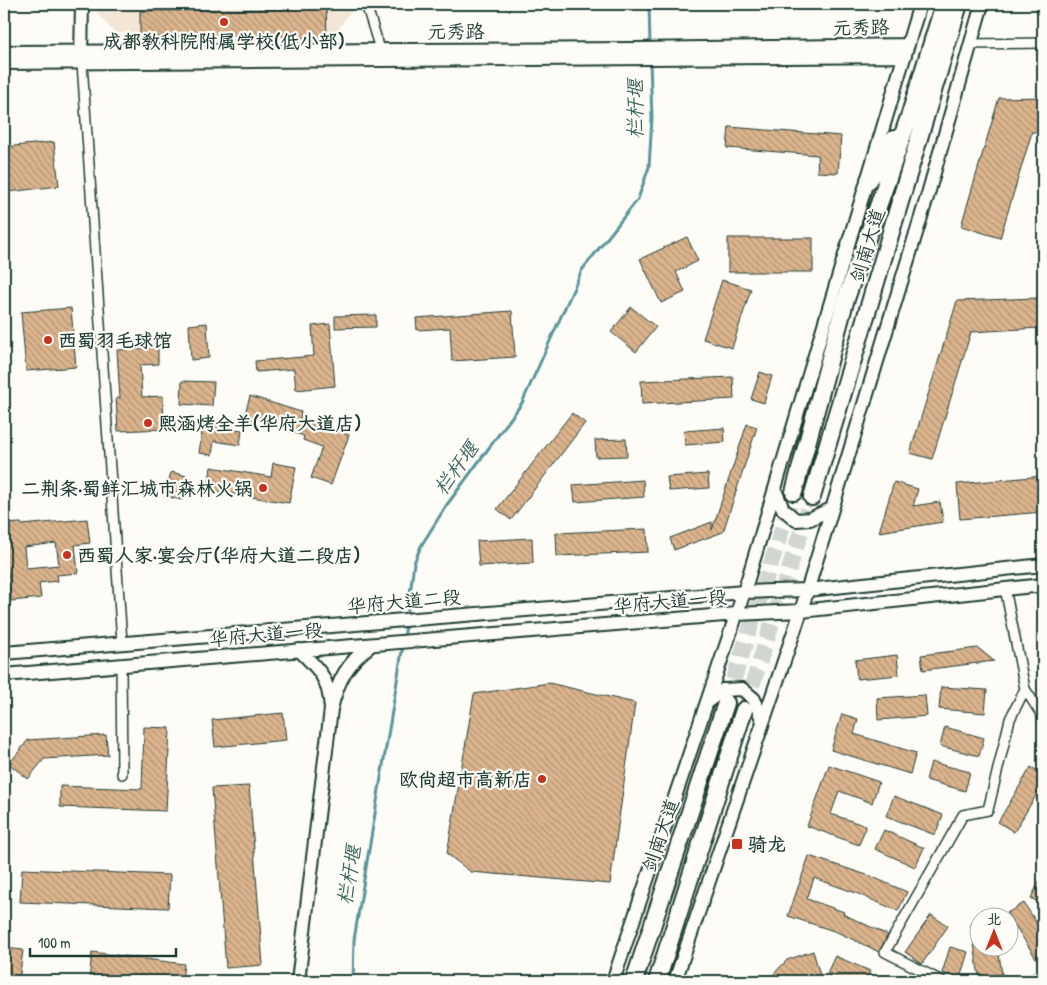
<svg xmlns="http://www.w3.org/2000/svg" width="1047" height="985" font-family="'Patrick Hand','LXGW WenKai TC',sans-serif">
<defs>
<pattern id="building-back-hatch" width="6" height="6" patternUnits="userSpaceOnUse" patternTransform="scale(1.25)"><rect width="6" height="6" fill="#dcb48d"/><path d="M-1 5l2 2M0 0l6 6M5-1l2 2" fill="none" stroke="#b29474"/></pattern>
</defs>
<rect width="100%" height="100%" fill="#fdfcf7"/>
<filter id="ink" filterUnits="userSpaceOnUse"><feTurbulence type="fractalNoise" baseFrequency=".02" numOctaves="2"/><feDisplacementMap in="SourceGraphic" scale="10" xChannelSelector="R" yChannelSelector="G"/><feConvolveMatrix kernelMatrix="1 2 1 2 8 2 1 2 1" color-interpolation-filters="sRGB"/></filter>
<g filter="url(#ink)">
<path fill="#f3e6d7" d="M97,4H348L351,10L337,32L115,33L97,13Z"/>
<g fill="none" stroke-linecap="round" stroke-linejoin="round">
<path stroke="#5a959a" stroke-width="3" d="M649,4L650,46
M407,617L414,563L421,546L446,506L522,403L582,270L638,199L649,167L652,118L650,62
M404,639L406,623
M353,981L354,940L403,645"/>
</g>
<path fill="url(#building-back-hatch)" stroke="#1f3d34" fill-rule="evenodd" d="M283,4H326L327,38H284V36L140,37V11L283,9Z
M1043,97V132H1032L1000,238L961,226L999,98Z
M729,127L841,136L838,173L817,172L818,155L727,148Z
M54,142L59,186L8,192L4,147Z
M687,237L698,261L676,272L685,292L661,303L640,259Z
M728,238H813V272H728Z
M722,280L751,289L732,348L703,339Z
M1038,298L1039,328L971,332L932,459L910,453L957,301Z
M631,307L656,327L636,352L611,332Z
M71,308L76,367L26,371L21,312Z
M512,311L515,357L452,361L450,328L417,330L416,318Z
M376,315V327L335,328V316Z
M207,323L209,358L191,360L189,325Z
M330,324L335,386L296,390L294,369L256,372L255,361L314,356L312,326Z
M158,348V364L140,365L142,397L163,396L164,429L118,431L116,398H120L117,350Z
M760,372L772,376L764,403L751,399Z
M733,377L734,399L642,404L641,381Z
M182,381L214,382L212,406L181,404Z
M250,396L301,412L300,418L349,435L331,485L311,478L322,447L303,440L304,436L244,417Z
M572,413L585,423L511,520L497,509Z
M747,424L757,427L723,532L674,550L670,538L712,522V530Z
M203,425L242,430L240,445L214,441L212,455L199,453Z
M724,428L725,442L685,445L684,431Z
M626,439L627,456L596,457L595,440Z
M273,463L296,467L289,503L208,490L211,467L271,477Z
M171,472L187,476L182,500L165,496Z
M708,474L709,488L669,491L667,477Z
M1043,476V512L960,519L957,484Z
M643,480L644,497L575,502L573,485Z
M894,482L918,489L913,506L940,502L943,522L879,532Z
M87,519L90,543L75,545L78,573L57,575L58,581L39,583L41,598L11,601L8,572L4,573V524L21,523L22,525ZM56,543L59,565L26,568L24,547Z
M647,529L648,552L557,556L556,533Z
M532,538L533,563L479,566L477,541Z
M978,648L994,661L923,670L921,655Z
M897,655L899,675L857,679L855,660Z
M549,683L635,703L610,884L471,872L447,854L474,694Z
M941,687L987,690L985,713L939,709Z
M925,695L927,716L878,720L877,698Z
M283,713L286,740L215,747L212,720Z
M842,714L858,719L854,734L916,753L910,774L831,750Z
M144,727L170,728L166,811L60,807V786L142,789Z
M945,727L984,738L979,756L940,746Z
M106,735L108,755L44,759L28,779L9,764L28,740Z
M931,762L970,772L965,791L926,780Z
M829,765L879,782L872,803L839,791L831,814L866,826L859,845L807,826Z
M1031,767L1043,774V784L1014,832L998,822Z
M249,786L263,965L226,968L212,788Z
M894,796L943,815L935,835L886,816Z
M884,830L924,848L915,867L875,849Z
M809,856L870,876L907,892L898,911L856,893L814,878L807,899L844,912L843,914L888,935L879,952L837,932L788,916Z
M22,869L170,875L168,908L20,902Z
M1043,874V905L1031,898Z
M1024,903L1043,933V969L1007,913Z
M931,915L948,926L922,964L905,952Z
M980,923V948H998L1002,974L979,977L971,924Z
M950,947L968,952L960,978L942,973Z
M4,948L23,950L19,981H4Z
M813,951L820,975L800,981H767L787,960Z
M92,952L184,964L182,981H89Z
M835,956L870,971L865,981H846L827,973Z"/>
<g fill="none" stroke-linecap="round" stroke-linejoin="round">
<path stroke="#d1d6d0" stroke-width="16" stroke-dasharray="16 8" stroke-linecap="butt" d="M726,703L794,492
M745,708L812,497"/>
<g stroke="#1f3d34" stroke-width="12">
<path id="street" d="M366,4L382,56
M971,44L1043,43
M82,63L122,642
M1005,588L1025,689L1043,717
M121,664L122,774
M942,981L885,952L963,815L988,810L1010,719L1025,689
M1030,981L1043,975"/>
</g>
<g stroke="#1f3d34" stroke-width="16">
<path id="secondary" d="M4,52L637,49L908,45
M81,59L82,4
M4,63L905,56
M775,490L783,509L796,520L810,519L831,509
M299,650C320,670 329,679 331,709C338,680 347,663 371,645
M4,653L744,592L807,590L1043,565
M4,675L736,614L801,611L1043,585
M707,702L723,690L742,689L754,699L762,719
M298,981L331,709
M613,981L744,592L920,4
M675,981L801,611L928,194L982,4"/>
</g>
<g stroke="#1f3d34" stroke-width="20">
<path id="highway" d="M869,180L894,139
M794,492L845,302L910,114L944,4
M812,497L959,4
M634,981L726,703
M657,981L744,710"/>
</g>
<use href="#street" stroke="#fdfcf7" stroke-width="9"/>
<use href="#secondary" stroke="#fdfcf7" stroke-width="12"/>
<use href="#highway" stroke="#fdfcf7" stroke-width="16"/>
</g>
</g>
<g fill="#c8321e" stroke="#fdfcf7" stroke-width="2">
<circle cx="224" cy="22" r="5"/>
<circle cx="48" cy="340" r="5"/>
<circle cx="148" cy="423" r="5"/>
<circle cx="263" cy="488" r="5"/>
<circle cx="67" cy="555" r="5"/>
<circle cx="542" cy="779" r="5"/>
<rect x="731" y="838" width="12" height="12" rx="2.5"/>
</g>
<g text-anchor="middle" stroke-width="4.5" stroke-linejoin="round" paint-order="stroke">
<g font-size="19" fill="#1f3d34" stroke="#fdfcf7">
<text transform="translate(861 27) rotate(-1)" y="7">元秀路</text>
<text x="456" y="38">元秀路</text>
<text transform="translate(867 245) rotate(-73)" y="7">剑南大道</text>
<text transform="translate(404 601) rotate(-5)" y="7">华府大道二段</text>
<text transform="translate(670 601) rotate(-5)" y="7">华府大道一段</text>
<text transform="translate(266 634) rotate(-5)" y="7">华府大道一段</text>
<text transform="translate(660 835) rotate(-71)" y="7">剑南大道</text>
</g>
<g font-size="19" font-weight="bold" fill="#1f3d34" stroke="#fdfcf7" text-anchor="start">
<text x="224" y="48" text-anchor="middle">成都教科院附属学校(低小部)</text>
<text x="58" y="347">西蜀羽毛球馆</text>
<text x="158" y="430">熙涵烤全羊(华府大道店)</text>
<text x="253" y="495" text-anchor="end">二荆条·蜀鲜汇城市森林火锅</text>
<text x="77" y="562">西蜀人家·宴会厅(华府大道二段店)</text>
<text x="532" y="786" text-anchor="end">欧尚超市高新店</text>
<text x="748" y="851">骑龙</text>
</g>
<g font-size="20" font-style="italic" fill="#38625e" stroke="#fdfcf7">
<text transform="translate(635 109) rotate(-90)" y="7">栏杆堰</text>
<text transform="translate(456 468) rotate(-54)" y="7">栏杆堰</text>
<text transform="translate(349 875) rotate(-81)" y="7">栏杆堰</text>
</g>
</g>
<rect width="1047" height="985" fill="none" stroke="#fdfcf7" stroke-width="20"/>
<rect x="10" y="10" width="1027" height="965" fill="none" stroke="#1f3d34" stroke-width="2" filter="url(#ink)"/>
<g transform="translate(994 932)"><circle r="24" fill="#fdfcf7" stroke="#a4b0a9"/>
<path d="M0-4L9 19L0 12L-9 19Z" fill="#c8321e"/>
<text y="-8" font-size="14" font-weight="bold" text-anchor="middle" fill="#1f3d34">北</text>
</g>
<path d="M30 948v8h146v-8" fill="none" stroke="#1f3d34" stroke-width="2.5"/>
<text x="38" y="948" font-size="15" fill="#1f3d34" stroke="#fdfcf7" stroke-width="4" paint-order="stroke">100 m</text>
</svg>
